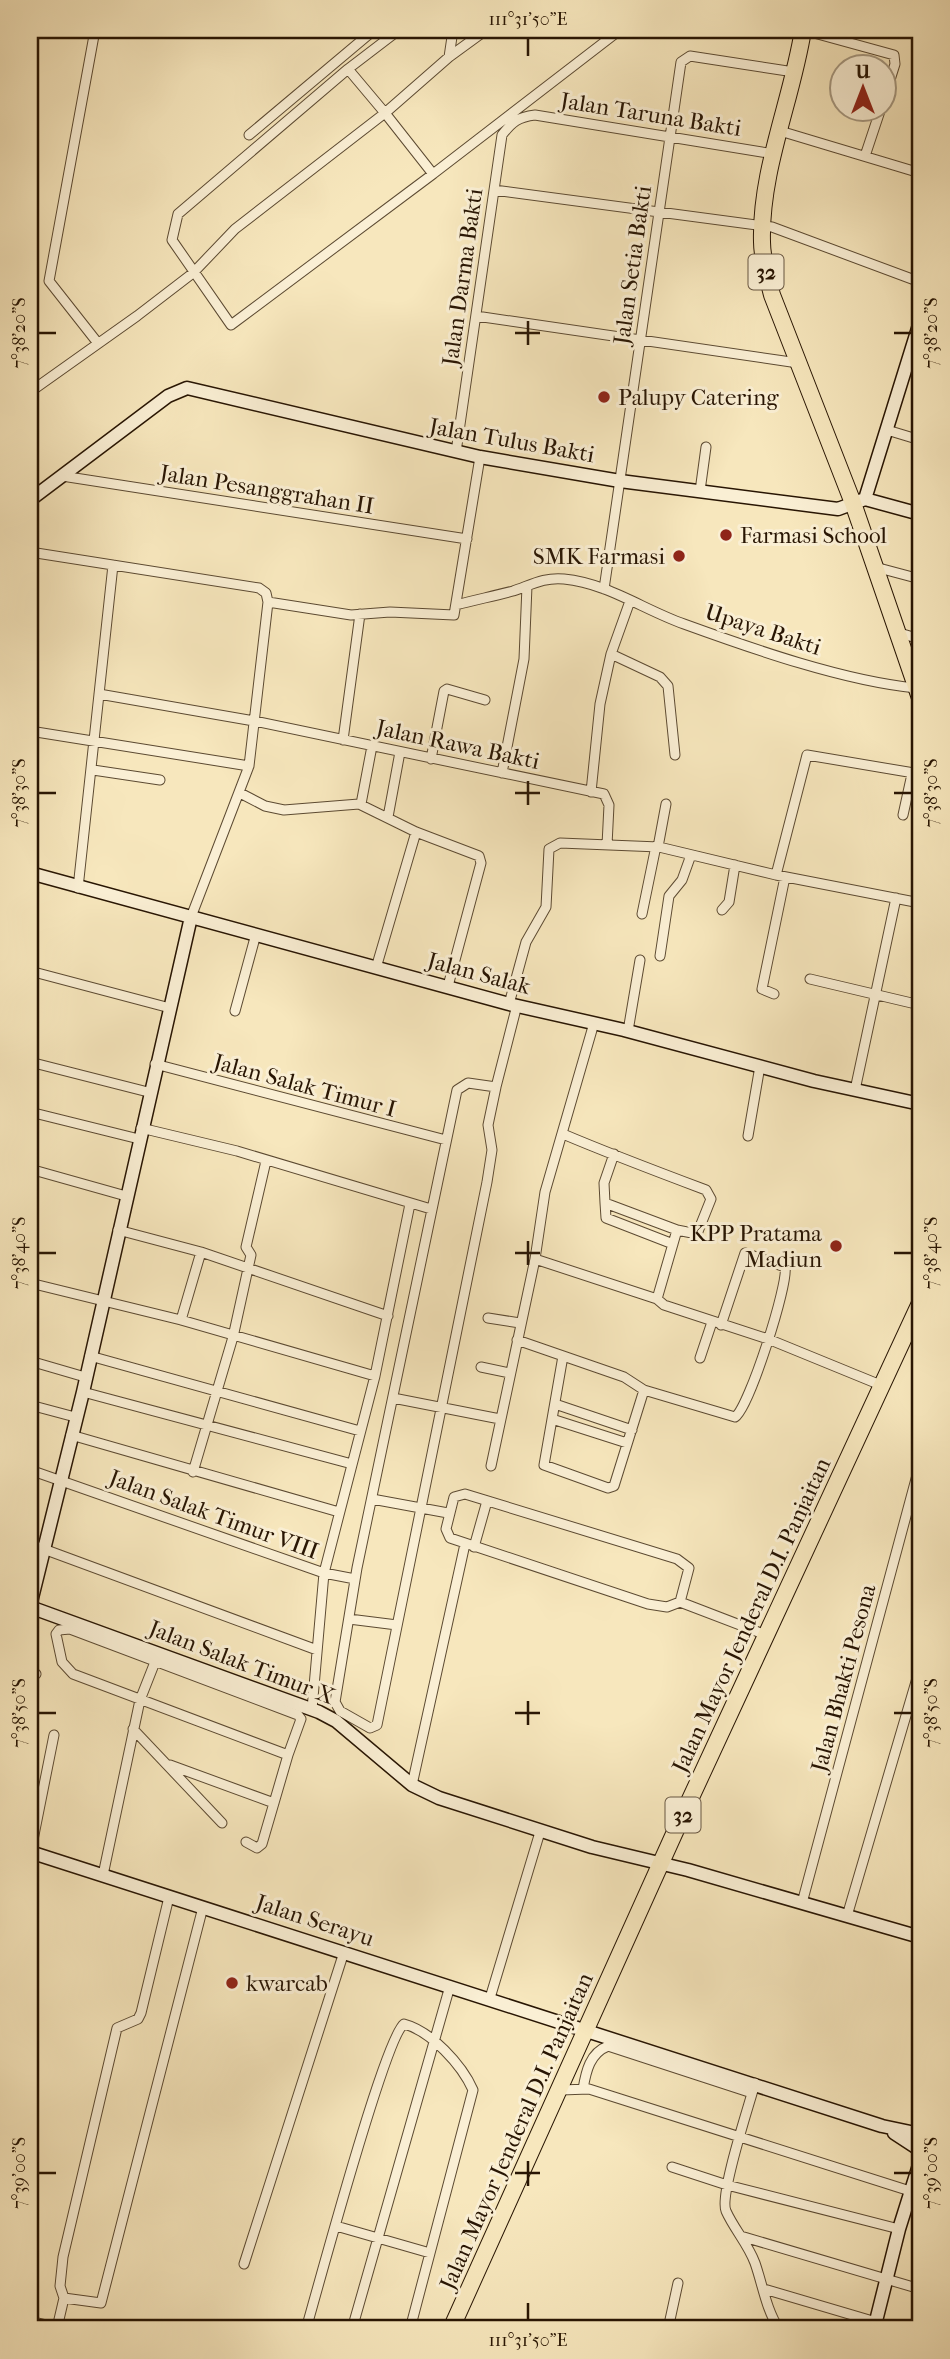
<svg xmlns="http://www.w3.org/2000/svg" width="950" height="2359" font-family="'IM FELL French Canon',serif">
<rect width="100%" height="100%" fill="#f7e7bd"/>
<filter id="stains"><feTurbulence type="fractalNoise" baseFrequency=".00286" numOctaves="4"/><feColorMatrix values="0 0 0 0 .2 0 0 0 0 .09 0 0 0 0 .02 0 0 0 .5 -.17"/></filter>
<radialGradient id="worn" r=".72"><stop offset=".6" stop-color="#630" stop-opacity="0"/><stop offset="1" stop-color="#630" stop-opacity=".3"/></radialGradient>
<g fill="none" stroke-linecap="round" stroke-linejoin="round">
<g stroke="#5c4a32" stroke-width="11">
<path id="street" d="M95,30L49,281L97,342
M453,30L449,57L486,30
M803,30L894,55L895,64L884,99
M449,57L385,113L433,174L620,30
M348,69L178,214L172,240L231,325L433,174
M780,131L920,173
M249,135L374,30
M865,156L881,108
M494,190L772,227L920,282
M476,316L798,363
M30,392L137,316L193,273L235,229L385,113L348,69L399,30
M887,430L920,440
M456,452L502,135C512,122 518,117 535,115L774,154
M62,476L467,539
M700,491L706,447
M30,552L259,588L266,593L268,602L249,766L191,917
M875,567L920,579
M604,589L681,62L690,56L794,72
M268,602L351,615L390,612L454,615L480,457
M456,605C475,600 494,596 513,591C531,585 544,577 564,579C607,583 644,610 684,624C753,649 844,681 916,688
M896,632L920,639
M611,654L660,677L668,686L675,755
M99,694L254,721L604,794L609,805L607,845
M30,731L249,766
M343,740L360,614
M431,759L444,691L447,689L485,700
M93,770L160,780
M502,773L524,659L527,586
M591,792L600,704L611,654L630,601
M240,793L265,806L284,810L359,804L416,832L479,856L481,863L448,986
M361,804L372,746
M903,815L912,774
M388,817L400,752
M658,847L666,804
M776,875L807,755L920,774
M78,888L113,565
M722,910L729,902L735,865
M642,914L656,846
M660,956L669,896L682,880L691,855
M376,968L416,832
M30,971L170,1008
M810,979L920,1005
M774,994L762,989L785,877
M509,1004L526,942L546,907L549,849L560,843L659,847L776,875L920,903
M235,1011L256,934
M628,1031L640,960
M30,1062L148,1092
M155,1064L446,1140
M496,1087L488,1125L492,1150L487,1182L377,1725L370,1728L340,1711L335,1702L357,1568L457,1090L468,1083L496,1087L517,1005
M855,1090L896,898
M30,1112L139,1139
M141,1128L237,1151L431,1209
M563,1134C610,1154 658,1172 706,1190L711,1199L697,1234L677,1230L605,1203L604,1183L614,1154
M748,1136L760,1066
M30,1169L126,1196
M605,1203L606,1218L673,1244
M118,1230L201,1252L388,1316
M677,1230L657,1299L664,1305L768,1339L883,1386
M535,1259L657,1299
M30,1283L181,1320L375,1376
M488,1318L520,1323
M181,1320L201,1252
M517,1340L624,1377L644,1390L735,1417C749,1408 789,1283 785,1267L745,1253L721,1325
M90,1356L360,1431
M563,1356L544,1465L608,1488L614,1486L644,1390
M700,1358L712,1322
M30,1361L85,1377
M481,1367L510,1373
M83,1392L352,1464
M393,1398L500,1419
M555,1404L632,1430
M30,1405L75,1417
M552,1419L627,1443
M71,1435L339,1512
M491,1466L535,1259L545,1192L594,1023
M30,1470L324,1573L355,1579
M193,1472L233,1337L251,1255L246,1247L266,1161
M372,1499L448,1513
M30,1544L317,1650
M474,1547L487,1501
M680,1602L667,1607L648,1604L450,1538L446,1529L454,1497L465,1494L677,1559L689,1568L680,1602L766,1635
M349,1619L397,1625
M70,1629L298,1715L301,1719L288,1755L73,1674L62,1662L56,1634L59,1630Z
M30,1673L36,1674
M312,1709L324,1573L375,1376L410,1204
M133,1729L222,1823
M170,1765L274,1803
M412,1785L465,1544
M246,1842L257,1848L262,1844L288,1755
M30,1855L54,1735
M103,1875L140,1700L155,1662
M802,1903L920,1464
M847,1916L920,1668
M490,1998L540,1832
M755,2083C749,2106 719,2195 726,2211C734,2229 748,2244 755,2263C763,2286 766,2309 779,2329
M583,2089C586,2071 590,2053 608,2046L752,2093
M561,2090L589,2089L910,2191
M672,2167L727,2185L899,2229
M336,2226L430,2253
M744,2237L920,2289
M244,2264L344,1952
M764,2289L876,2322
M64,2298L101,2303L203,1907
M30,2321L63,2329
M57,2328L64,2298L60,2286L63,2257L117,2028L138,2019L141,2013L169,1897
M306,2329C318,2288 385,2037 404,2024C431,2031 462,2065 473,2090L410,2329
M352,2329L450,1986
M668,2329L678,2283"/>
</g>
<g stroke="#281503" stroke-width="15">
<path id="secondary" d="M865,499L920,322
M30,500L168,396L187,388L480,457L620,481L838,509L865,499L920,514
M30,873L509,1004L624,1030L814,1081L920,1104
M30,1606L83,1392L191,917
M30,1607L319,1712L336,1721L412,1785L439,1798L592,1847L688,1870L920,1937
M30,1852L882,2126L920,2134
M894,2133L920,2150
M874,2329L899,2229L920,2162"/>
</g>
<g stroke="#281503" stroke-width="18">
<path id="highway" d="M803,30C792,100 760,170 762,242C762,260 768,278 772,295L853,503L920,698
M451,2329L674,1834L920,1303"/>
</g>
<use href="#street" stroke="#faefd4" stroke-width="9"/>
<use href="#secondary" stroke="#faefd4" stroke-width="12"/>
<use href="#highway" stroke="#f7e7bd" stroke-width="16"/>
</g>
<path fill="none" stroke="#281503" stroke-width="2.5" d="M528,38V56M528,321V345M38,333H56M515,333H540M894,333H912M528,781V805M38,793H56M515,793H540M894,793H912M528,1241V1265M38,1253H56M515,1253H540M894,1253H912M528,1701V1725M38,1713H56M515,1713H540M894,1713H912M528,2161V2186M38,2173H56M515,2173H540M894,2173H912M528,2303V2320"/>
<g fill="#8f2418" stroke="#faefd4" stroke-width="2.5">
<circle cx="604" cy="397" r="7"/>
<circle cx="726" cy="535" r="7"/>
<circle cx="679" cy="556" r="7"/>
<circle cx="836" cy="1246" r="7"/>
<circle cx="232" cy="1983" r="7"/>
</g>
<g text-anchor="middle" stroke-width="6" stroke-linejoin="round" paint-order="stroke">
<g fill="#faefd4" stroke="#675642" stroke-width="2">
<rect x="748.5" y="254.5" width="35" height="35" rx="5"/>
<rect x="665.5" y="1797.5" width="35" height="35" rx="5"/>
</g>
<g font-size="21" font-weight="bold" fill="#281503">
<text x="766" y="279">32</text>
<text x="683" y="1822">32</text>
</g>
<g font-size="23" fill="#281503" stroke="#faefd4">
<text transform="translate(651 114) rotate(9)" y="8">Jalan Taruna Bakti</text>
<text transform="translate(632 265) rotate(-82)" y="8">Jalan Setia Bakti</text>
<text transform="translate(462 277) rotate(-82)" y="8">Jalan Darma Bakti</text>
<text transform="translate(512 440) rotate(10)" y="8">Jalan Tulus Bakti</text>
<text transform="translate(267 489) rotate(9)" y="8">Jalan Pesanggrahan II</text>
<text transform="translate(763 629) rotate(18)" y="8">Upaya Bakti</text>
<text transform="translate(458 744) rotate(12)" y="8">Jalan Rawa Bakti</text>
<text transform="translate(479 973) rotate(15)" y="8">Jalan Salak</text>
<text transform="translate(305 1085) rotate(15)" y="8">Jalan Salak Timur I</text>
<text transform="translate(214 1514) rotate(20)" y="8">Jalan Salak Timur VIII</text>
<text transform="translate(751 1615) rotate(-65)" y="8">Jalan Mayor Jenderal D.I. Panjaitan</text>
<text transform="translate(242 1662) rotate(21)" y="8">Jalan Salak Timur X</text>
<text transform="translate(843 1678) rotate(-75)" y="8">Jalan Bhakti Pesona</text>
<text transform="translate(315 1920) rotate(18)" y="8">Jalan Serayu</text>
<text transform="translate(516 2131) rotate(-66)" y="8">Jalan Mayor Jenderal D.I. Panjaitan</text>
</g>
<g font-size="23" fill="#281503" stroke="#faefd4" text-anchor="start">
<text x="618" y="405">Palupy Catering</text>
<text x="740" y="543">Farmasi School</text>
<text x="665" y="564" text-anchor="end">SMK Farmasi</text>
<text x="822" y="1241" text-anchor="end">KPP Pratama<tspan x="822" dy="26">Madiun</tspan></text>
<text x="246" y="1991">kwarcab</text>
</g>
</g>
<rect width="950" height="2359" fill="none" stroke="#f7e7bd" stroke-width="77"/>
<g transform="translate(863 88)"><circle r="33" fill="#faefd4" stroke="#a69880" stroke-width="2"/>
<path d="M0-5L12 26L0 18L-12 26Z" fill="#8f2418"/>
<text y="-10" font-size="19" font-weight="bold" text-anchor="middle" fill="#281503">U</text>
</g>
<rect x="38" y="38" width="874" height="2282" fill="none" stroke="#281503" stroke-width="2.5"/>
<g font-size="18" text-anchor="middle" fill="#281503">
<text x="528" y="25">111°31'50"E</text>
<text transform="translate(19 333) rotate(-90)" y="6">7°38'20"S</text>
<text transform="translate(931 333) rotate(-90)" y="6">7°38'20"S</text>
<text transform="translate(19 793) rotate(-90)" y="6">7°38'30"S</text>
<text transform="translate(931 793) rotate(-90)" y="6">7°38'30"S</text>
<text transform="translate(19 1253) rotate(-90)" y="6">7°38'40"S</text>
<text transform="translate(931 1253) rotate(-90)" y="6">7°38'40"S</text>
<text transform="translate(19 1713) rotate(-90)" y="6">7°38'50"S</text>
<text transform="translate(931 1713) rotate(-90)" y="6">7°38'50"S</text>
<text transform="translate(19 2173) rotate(-90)" y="6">7°39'00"S</text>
<text transform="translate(931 2173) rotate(-90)" y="6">7°39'00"S</text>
<text x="528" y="2346">111°31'50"E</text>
</g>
<rect width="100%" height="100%" filter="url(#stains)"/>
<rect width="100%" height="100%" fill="url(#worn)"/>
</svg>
